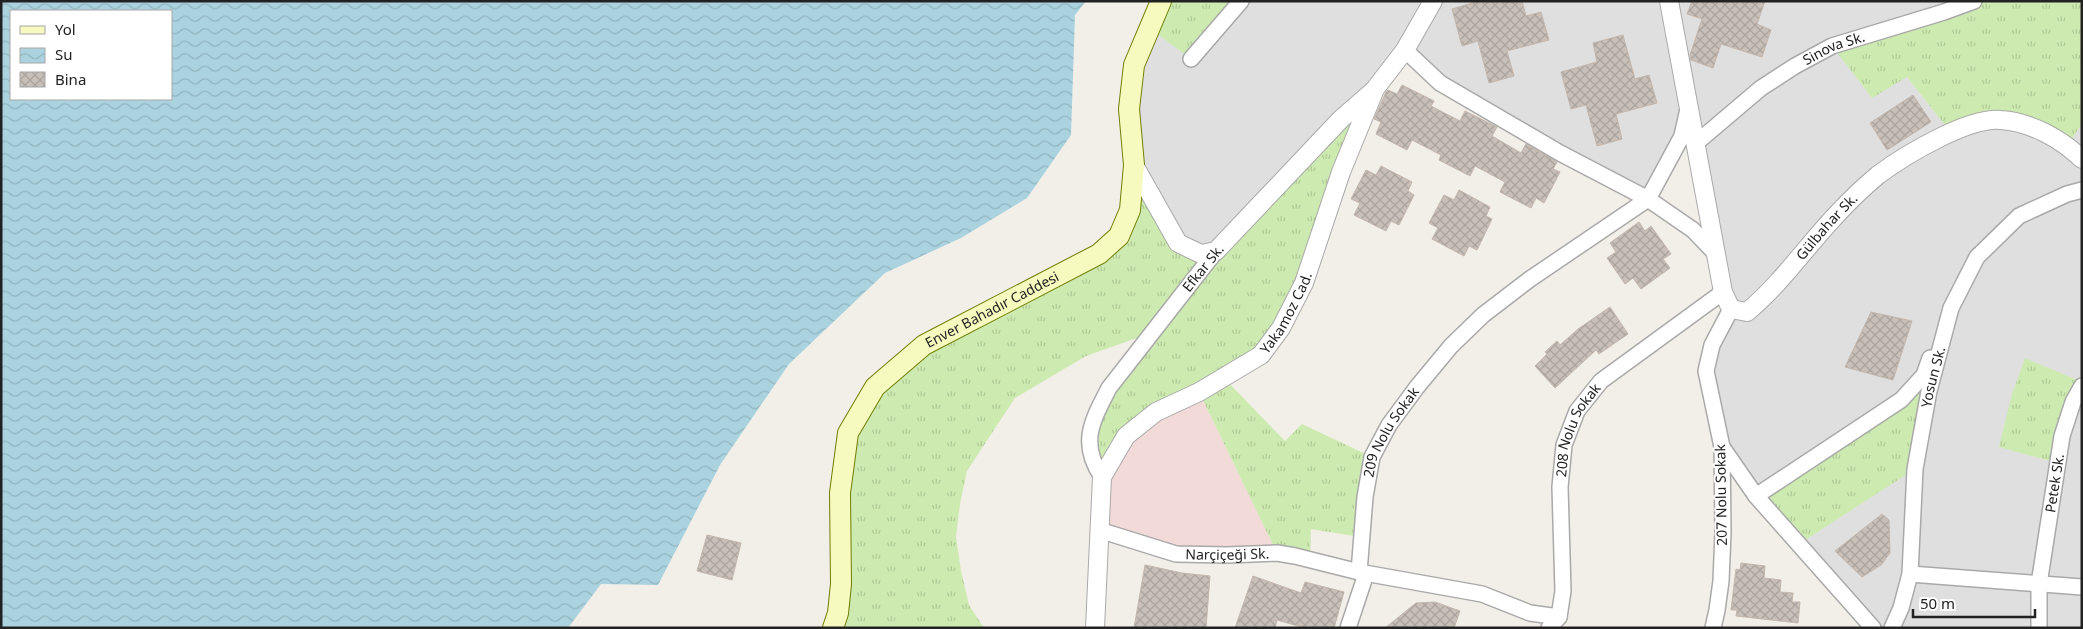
<svg xmlns="http://www.w3.org/2000/svg" width="2083" height="629" font-family="'Noto Sans',sans-serif">
<defs>
<pattern id="grass-tufts" width="24" height="20" patternUnits="userSpaceOnUse" patternTransform="scale(1.25)"><rect width="24" height="20" fill="#cdebb0"/><path d="M3 7l-1-3M5 7V3M7 7l1-3M15 17l-1-3M17 17v-4M19 17l1-3" fill="none" stroke="#b0c997"/></pattern>
<pattern id="water-waves" width="16" height="10" patternUnits="userSpaceOnUse" patternTransform="scale(1.25)"><rect width="16" height="10" fill="#aad3df"/><path d="M0 5q4-4 8 0t8 0" fill="none" stroke="#92b5bf"/></pattern>
<pattern id="building-cross-hatch" width="8" height="8" patternUnits="userSpaceOnUse" patternTransform="scale(1.25)"><rect width="8" height="8" fill="#c7bfb8"/><path d="M0 0l8 8M0 8l8-8" fill="none" stroke="#aba49e"/></pattern>
</defs>
<rect width="100%" height="100%" fill="#f2efe9"/>
<path fill="#e0dfdf" d="M1241,1H1974L1907,77L1951,133L2000,119L2066,147L2082,124V382L1999,446L2057,463L2073,402L2082,404V628H1873L1799,544L1924,375L1756,496L1722,447L1706,371L1731,309L1688,111L1648,199L1499,117L1405,50L1216,251L1188,249L1134,165L1129,109L1148,27Z"/>
<path fill="#f2dad9" d="M1199,392L1277,553L1197,555L1099,530L1102,477L1126,436Z"/>
<path fill="url(#grass-tufts)" d="M1161,1H1241L1191,59L1148,27Z
M1974,1H2082V124L2066,147L2023,123L1951,133L1907,77L1872,98L1832,46Z
M1375,89L1281,328L1224,378L1285,441L1302,424L1372,457L1360,537L1311,529L1310,560L1277,553L1199,392L1156,412L1102,477L1092,462L1096,413L1151,333L1086,356L1015,398L967,471L960,504L956,537L961,571L969,605L984,628H833L848,433L875,387L1119,236L1134,165L1178,243L1201,254Z
M2025,358L2082,382V404L2073,402L2057,463L1999,447L2012,394Z
M1924,375L1915,469L1799,544L1757,496Z"/>
<path fill="url(#water-waves)" fill-rule="evenodd" d="M1,1H1086L1075,15L1071,135L1027,198L961,238L885,273L789,364L720,465L658,585L601,584L568,628H1ZM11,11H171V99H11Z"/>
<path fill="url(#building-cross-hatch)" stroke="#c4b6ab" d="M1479,1H1522L1526,16L1541,12L1549,40L1507,51L1514,76L1489,83L1478,41L1462,46L1452,9Z
M1692,1H1765L1757,24L1771,30L1762,57L1721,44L1713,68L1691,60L1690,55L1702,19L1687,14Z
M1623,35L1635,79L1649,75L1657,103L1616,114L1622,139L1597,146L1586,105L1571,109L1561,72L1597,62L1593,43Z
M1402,85L1434,101L1431,106L1460,121L1465,111L1497,127L1492,136L1521,153L1526,144L1557,162L1553,169L1560,172L1544,203L1536,198L1531,208L1500,192L1505,182L1475,166L1470,176L1439,160L1441,155L1412,140L1407,150L1376,134L1381,122L1374,119L1386,92L1388,90L1397,94Z
M1913,95L1931,122L1887,150L1870,123Z
M1381,166L1412,182L1408,191L1414,195L1399,225L1391,221L1386,231L1354,215L1360,203L1351,199L1366,170L1376,175Z
M1459,190L1490,207L1486,216L1492,219L1477,250L1469,246L1464,256L1432,239L1438,228L1429,223L1444,195L1454,200Z
M1639,222L1645,231L1651,226L1671,254L1663,259L1670,268L1641,289L1633,278L1625,284L1607,258L1616,252L1610,243Z
M1610,307L1628,334L1599,354L1596,350L1555,388L1535,366L1547,354L1545,352L1557,341L1560,345L1578,329Z
M1871,312L1912,321L1893,380L1845,367Z
M1882,514L1889,520L1890,553L1881,565L1862,577L1835,551Z
M707,535L741,543L732,580L697,571Z
M1741,563L1765,566L1764,578L1781,580L1780,592L1793,593L1792,602H1800L1798,623L1736,616L1737,610H1731L1736,569L1740,570Z
M1145,565L1182,573L1210,576L1206,628H1134Z
M1253,576L1301,593L1305,582L1344,592L1334,628H1305L1277,620L1275,628H1235Z
M1435,602L1460,611L1454,628H1385L1416,603Z"/>
<g fill="none" stroke-linecap="round" stroke-linejoin="round">
<g stroke="#a9a9a9" stroke-width="18">
<g id="minor">
<path d="M1405,50L1440,83L1560,153L1648,199L1693,230L1715,253"/>
<path d="M1191,59L1241,1"/>
<path id="s1" d="M1695,144L1761,88L1795,66L1832,46L1944,12L1974,1"/>
<path d="M1722,447L1756,496L1873,628"/>
<path d="M1102,477C1079,443 1092,421 1109,388L1216,251"/>
<path d="M1756,496L1901,400L1924,375L1930,358"/>
<path id="s2" d="M1099,530L1176,554L1227,555L1277,553L1295,556L1359,572"/>
<path d="M1910,574L2082,587"/>
<path id="s3" d="M1559,617L1530,613L1482,594L1359,572L1365,497L1372,457L1389,425L1417,387L1451,346L1483,315L1530,279L1648,199L1682,136L1688,109"/>
<path d="M1348,628L1366,574"/>
<path id="s4" d="M1549,628L1559,617L1563,591L1560,487L1564,445L1577,411L1601,381L1723,292"/>
<path d="M1713,628L1717,610L1721,581L1723,532L1722,447L1706,371L1712,345L1731,309"/>
<path id="s5" d="M1892,628L1901,608L1910,574L1915,469L1929,391L1951,308L1977,257L2019,216L2067,194L2082,190"/>
<path id="s6" d="M2039,628V584L2062,436L2073,402L2082,386"/>
</g>
</g>
<g stroke="#a9a9a9" stroke-width="20">
<g id="tertiary">
<path id="s7" d="M1669,1L1723,292L1731,309L1747,312C1782,283 1808,244 1839,212C1851,199 1865,186 1878,175C1905,155 1968,117 2001,120C2031,122 2061,139 2082,159"/>
<path d="M1134,165L1178,243L1201,254L1216,251L1341,119L1373,91"/>
<path id="s8" d="M1095,628L1102,477L1126,436L1156,412L1199,392L1261,355L1281,328L1304,283L1341,172L1375,89L1405,50L1433,1"/>
</g>
</g>
<g stroke="#707d05" stroke-width="22">
<g id="secondary">
<path id="s9" d="M833,628L838,613L841,584L840,493L848,433L875,387L924,345L1099,254L1119,236L1130,210L1134,165L1129,109L1134,65L1161,1"/>
</g>
</g>
<use href="#minor" stroke="#fff" stroke-width="15"/>
<use href="#tertiary" stroke="#fff" stroke-width="18"/>
<use href="#secondary" stroke="#f7fabf" stroke-width="20"/>
</g>
<g text-anchor="middle" stroke-width="4" stroke-linejoin="round" paint-order="stroke">
<g font-size="14" fill="#222" stroke="#fff">
<text dy="5" stroke="none"><textPath href="#s1" startOffset="170">Sinova Sk.</textPath></text>
<text dy="5" stroke="none"><textPath href="#s7" startOffset="448">Gülbahar Sk.</textPath></text>
<text transform="translate(1203 268) rotate(-51)" y="5">Efkar Sk.</text>
<text dy="5" stroke="none"><textPath href="#s9" startOffset="391">Enver Bahadır Caddesi</textPath></text>
<text dy="5" stroke="none"><textPath href="#s8" startOffset="406">Yakamoz Cad.</textPath></text>
<text dy="5" stroke="none"><textPath href="#s5" startOffset="256">Yosun Sk.</textPath></text>
<text dy="5" stroke="none"><textPath href="#s4" startOffset="206">208 Nolu Sokak</textPath></text>
<text dy="5" stroke="none"><textPath href="#s3" startOffset="352">209 Nolu Sokak</textPath></text>
<text dy="5" stroke="none"><textPath href="#s6" startOffset="146">Petek Sk.</textPath></text>
<text transform="translate(1721 495) rotate(-91)" y="5">207 Nolu Sokak</text>
<text dy="5" stroke="none"><textPath href="#s2" startOffset="132">Narçiçeği Sk.</textPath></text>
</g>
</g>
<rect width="2083" height="629" fill="none" stroke="#222222" stroke-width="5"/>
<rect x="10" y="10" width="162" height="90" fill="#ffffff" stroke="#a7a7a7"/>
<rect x="20" y="26" width="25" height="8" fill="#f7fabf" stroke="#a7a7a7"/>
<text x="55" y="35" font-size="15" fill="#222222">Yol</text>
<rect x="20" y="48" width="25" height="15" fill="url(#water-waves)" stroke="#a7a7a7"/>
<text x="55" y="60" font-size="15" fill="#222222">Su</text>
<rect x="20" y="72" width="25" height="15" fill="url(#building-cross-hatch)" stroke="#a7a7a7"/>
<text x="55" y="85" font-size="15" fill="#222222">Bina</text>
<path d="M1913 609v8h122v-8" fill="none" stroke="#222222" stroke-width="2.5"/>
<text x="1920" y="609" font-size="15" fill="#222222" stroke="#ffffff" stroke-width="4" paint-order="stroke">50 m</text>
</svg>
